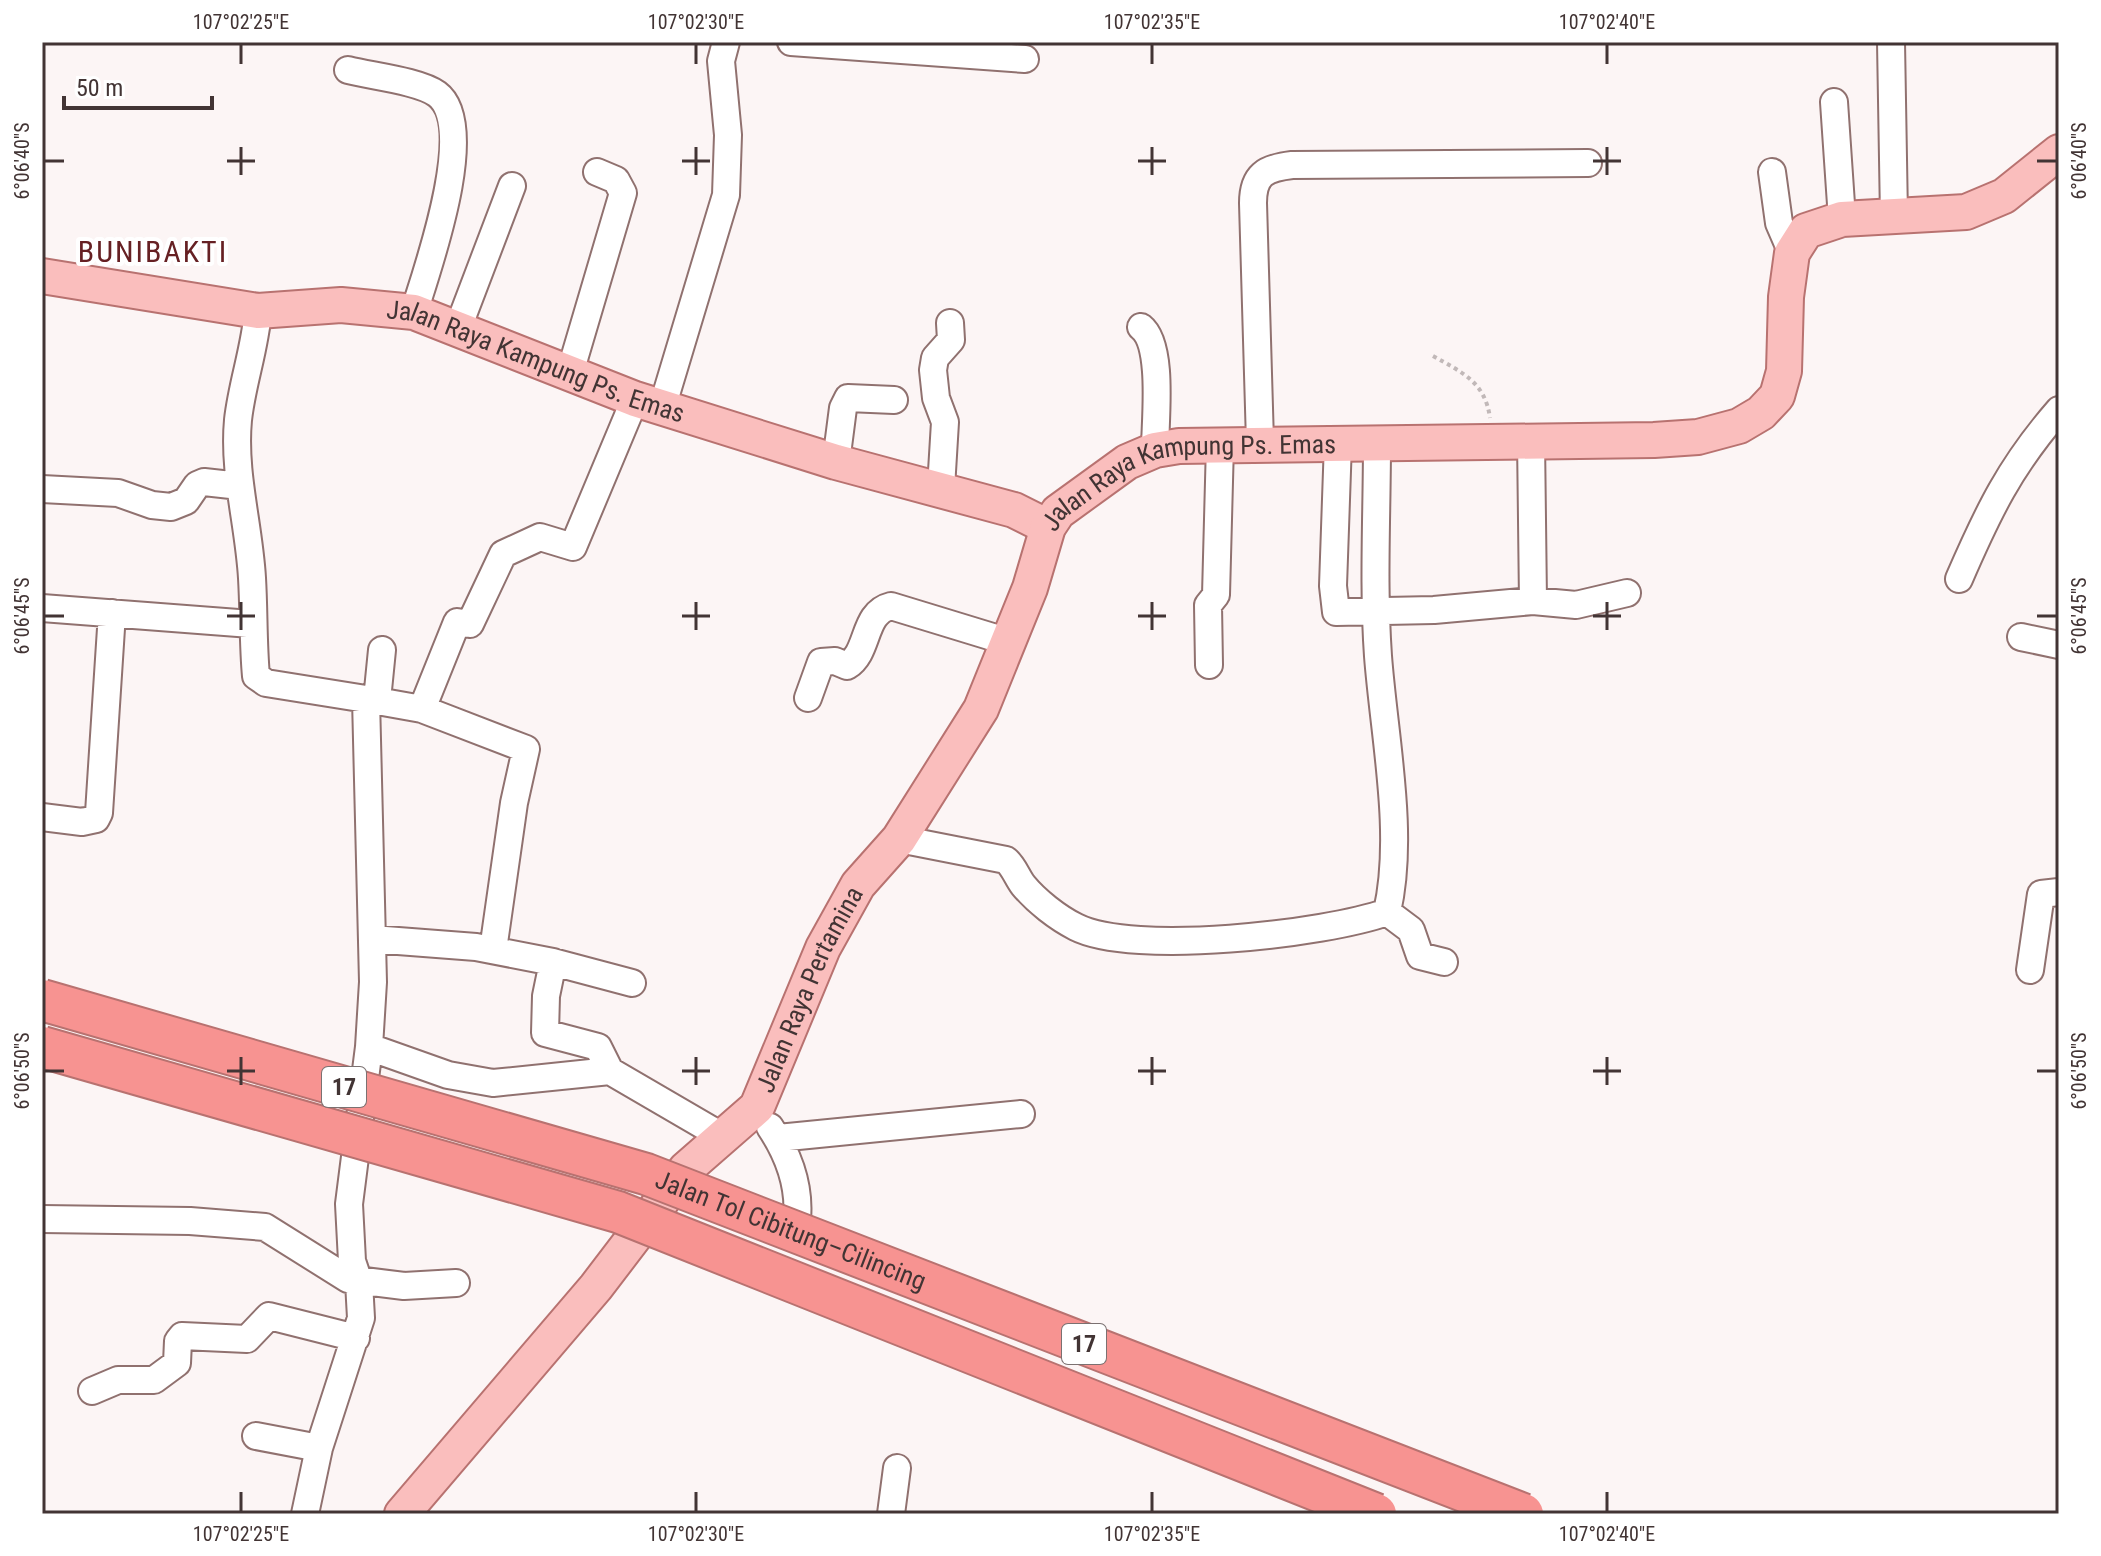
<svg xmlns="http://www.w3.org/2000/svg" width="2101" height="1556" font-family="'Roboto Condensed',sans-serif">
<rect width="100%" height="100%" fill="#fcf5f5"/>
<g fill="none" stroke-linecap="round" stroke-linejoin="round">
<g stroke="#90716f" stroke-width="30">
<path id="minor" d="M791,42L1025,59
M1891,42L1894,217
M348,70C371,76 419,81 437,94C479,125 427,270 414,312
M1834,102L1842,219
M1772,172L1779,223L1792,253
M258,311C255,349 242,383 238,420C233,473 249,525 252,578C254,611 253,644 256,676L266,683L366,699L373,982L369,1047L349,1204L352,1261L359,1282L361,1318L319,1448L305,1514
M1141,327C1164,345 1155,421 1155,450
M458,328L512,186
M569,376L623,193L616,180L597,172
M662,408L726,195L728,135L721,61L726,42
M1531,439L1533,601
M1260,442L1253,203C1253,175 1265,168 1292,165L1588,163
M1338,442L1333,586L1336,612L1434,610L1533,601L1576,605L1627,593
M836,462L843,408L848,398L894,400
M941,488L945,422L936,398L933,370L935,358L951,340L950,323
M42,489L118,493L152,505L171,507L186,501L197,485L204,482L240,486
M1959,579C1988,512 2010,466 2059,410
M42,608L251,624
M2021,637L2059,645
M1209,665L1208,605L1216,595L1220,444
M808,698L821,662L835,661L847,666C870,652 862,613 891,606L1009,642
M366,699L422,709L526,749L514,803L493,950
M377,700L382,650
M422,709L457,622L470,624L503,554L540,537L573,547L635,399
M42,817L82,822L96,819L99,813L112,613
M899,839L1006,860C1014,867 1017,877 1023,885C1036,901 1058,918 1076,927C1133,956 1326,934 1387,912C1405,834 1384,736 1378,656C1373,585 1377,513 1377,442
M1387,912L1411,930L1420,956L1444,962
M372,939L476,947L553,962L632,983
M553,962L546,996L545,1033L598,1047L610,1071L725,1138
M2030,970L2041,894L2059,892
M369,1047L448,1075L493,1083L610,1071
M770,1127C788,1154 800,1186 797,1219
M778,1138L1021,1114
M42,1219L190,1221L265,1227L348,1279L404,1286L456,1283
M92,1391L118,1380H154L177,1363L178,1341L182,1336L247,1339L269,1316L356,1338
M256,1436L319,1448
M891,1514L897,1468"/>
</g>
<g stroke="#b87270" stroke-width="38">
<g id="major">
<path id="s1" d="M42,276L258,311L341,305L414,312L635,399L836,462L1014,510L1048,527"/>
<path id="s2" d="M402,1514L596,1287L686,1169L757,1107L823,948L858,885L899,839L981,709L1030,588L1048,527L1058,512L1127,462L1155,450L1179,446L1654,440L1698,437L1739,426L1761,413L1777,396L1784,371L1786,297L1792,253L1806,231L1842,219L1966,212L2004,196L2059,152"/>
</g>
</g>
<path stroke="#c1b8b8" stroke-width="4" stroke-dasharray="4 4" stroke-linecap="butt" d="M1433,356C1463,373 1485,382 1490,418"/>
<use href="#minor" stroke="#fff" stroke-width="26"/>
<use href="#major" stroke="#fabebd" stroke-width="34"/>
<g stroke="#b87270" stroke-width="44" stroke-linecap="butt">
<g id="highway-bridge">
<path id="s3" d="M42,1000L646,1174L1523,1514"/>
<path d="M42,1047L618,1212L1376,1514"/>
</g>
</g>
<use href="#highway-bridge" stroke="#f79391" stroke-width="40"/>
</g>
<path fill="none" stroke="#423434" stroke-width="3" d="M241,44V64M696,44V64M1152,44V64M1607,44V64M241,147V175M696,147V175M1152,147V175M1607,147V175M44,161H64M227,161H255M682,161H710M1138,161H1166M1593,161H1621M2037,161H2057M241,602V630M696,602V630M1152,602V630M1607,602V630M44,616H64M227,616H255M682,616H710M1138,616H1166M1593,616H1621M2037,616H2057M241,1057V1085M696,1057V1085M1152,1057V1085M1607,1057V1085M44,1071H64M227,1071H255M682,1071H710M1138,1071H1166M1593,1071H1621M2037,1071H2057M241,1492V1512M696,1492V1512M1152,1492V1512M1607,1492V1512"/>
<g text-anchor="middle" stroke-width="8" stroke-linejoin="round" paint-order="stroke">
<g fill="#fff" stroke="#7b7171" stroke-width="2">
<rect x="322" y="1067" width="44" height="40" rx="6"/>
<rect x="1062" y="1324" width="44" height="40" rx="6"/>
</g>
<g font-size="24" font-weight="bold" fill="#423434">
<text x="344" y="1095">17</text>
<text x="1084" y="1352">17</text>
</g>
<g font-size="26" fill="#423434" stroke="#fff">
<text dy="9" stroke="none"><textPath href="#s1" startOffset="506">Jalan Raya Kampung Ps. Emas</textPath></text>
<text dy="9" stroke="none"><textPath href="#s2" startOffset="1352">Jalan Raya Kampung Ps. Emas</textPath></text>
<text dy="9" stroke="none"><textPath href="#s2" startOffset="670">Jalan Raya Pertamina</textPath></text>
<text dy="9" stroke="none"><textPath href="#s3" startOffset="784">Jalan Tol Cibitung–Cilincing</textPath></text>
</g>
<g font-size="30" letter-spacing="2" fill="#662023" stroke="#fff">
<text x="153" y="262">BUNIBAKTI</text>
</g>
</g>
<rect width="2101" height="1556" fill="none" stroke="#ffffff" stroke-width="88"/>
<path d="M64 96v12h148v-12" fill="none" stroke="#423434" stroke-width="4"/>
<text x="76" y="96" font-size="24" fill="#423434" stroke="#ffffff" stroke-width="6" paint-order="stroke">50 m</text>
<rect x="44" y="44" width="2013" height="1468" fill="none" stroke="#423434" stroke-width="3"/>
<g font-size="20" text-anchor="middle" fill="#423434">
<text x="241" y="29">107°02'25"E</text>
<text x="696" y="29">107°02'30"E</text>
<text x="1152" y="29">107°02'35"E</text>
<text x="1607" y="29">107°02'40"E</text>
<text transform="translate(22 161) rotate(-90)" y="7">6°06'40"S</text>
<text transform="translate(2079 161) rotate(-90)" y="7">6°06'40"S</text>
<text transform="translate(22 616) rotate(-90)" y="7">6°06'45"S</text>
<text transform="translate(2079 616) rotate(-90)" y="7">6°06'45"S</text>
<text transform="translate(22 1071) rotate(-90)" y="7">6°06'50"S</text>
<text transform="translate(2079 1071) rotate(-90)" y="7">6°06'50"S</text>
<text x="241" y="1541">107°02'25"E</text>
<text x="696" y="1541">107°02'30"E</text>
<text x="1152" y="1541">107°02'35"E</text>
<text x="1607" y="1541">107°02'40"E</text>
</g>
</svg>
